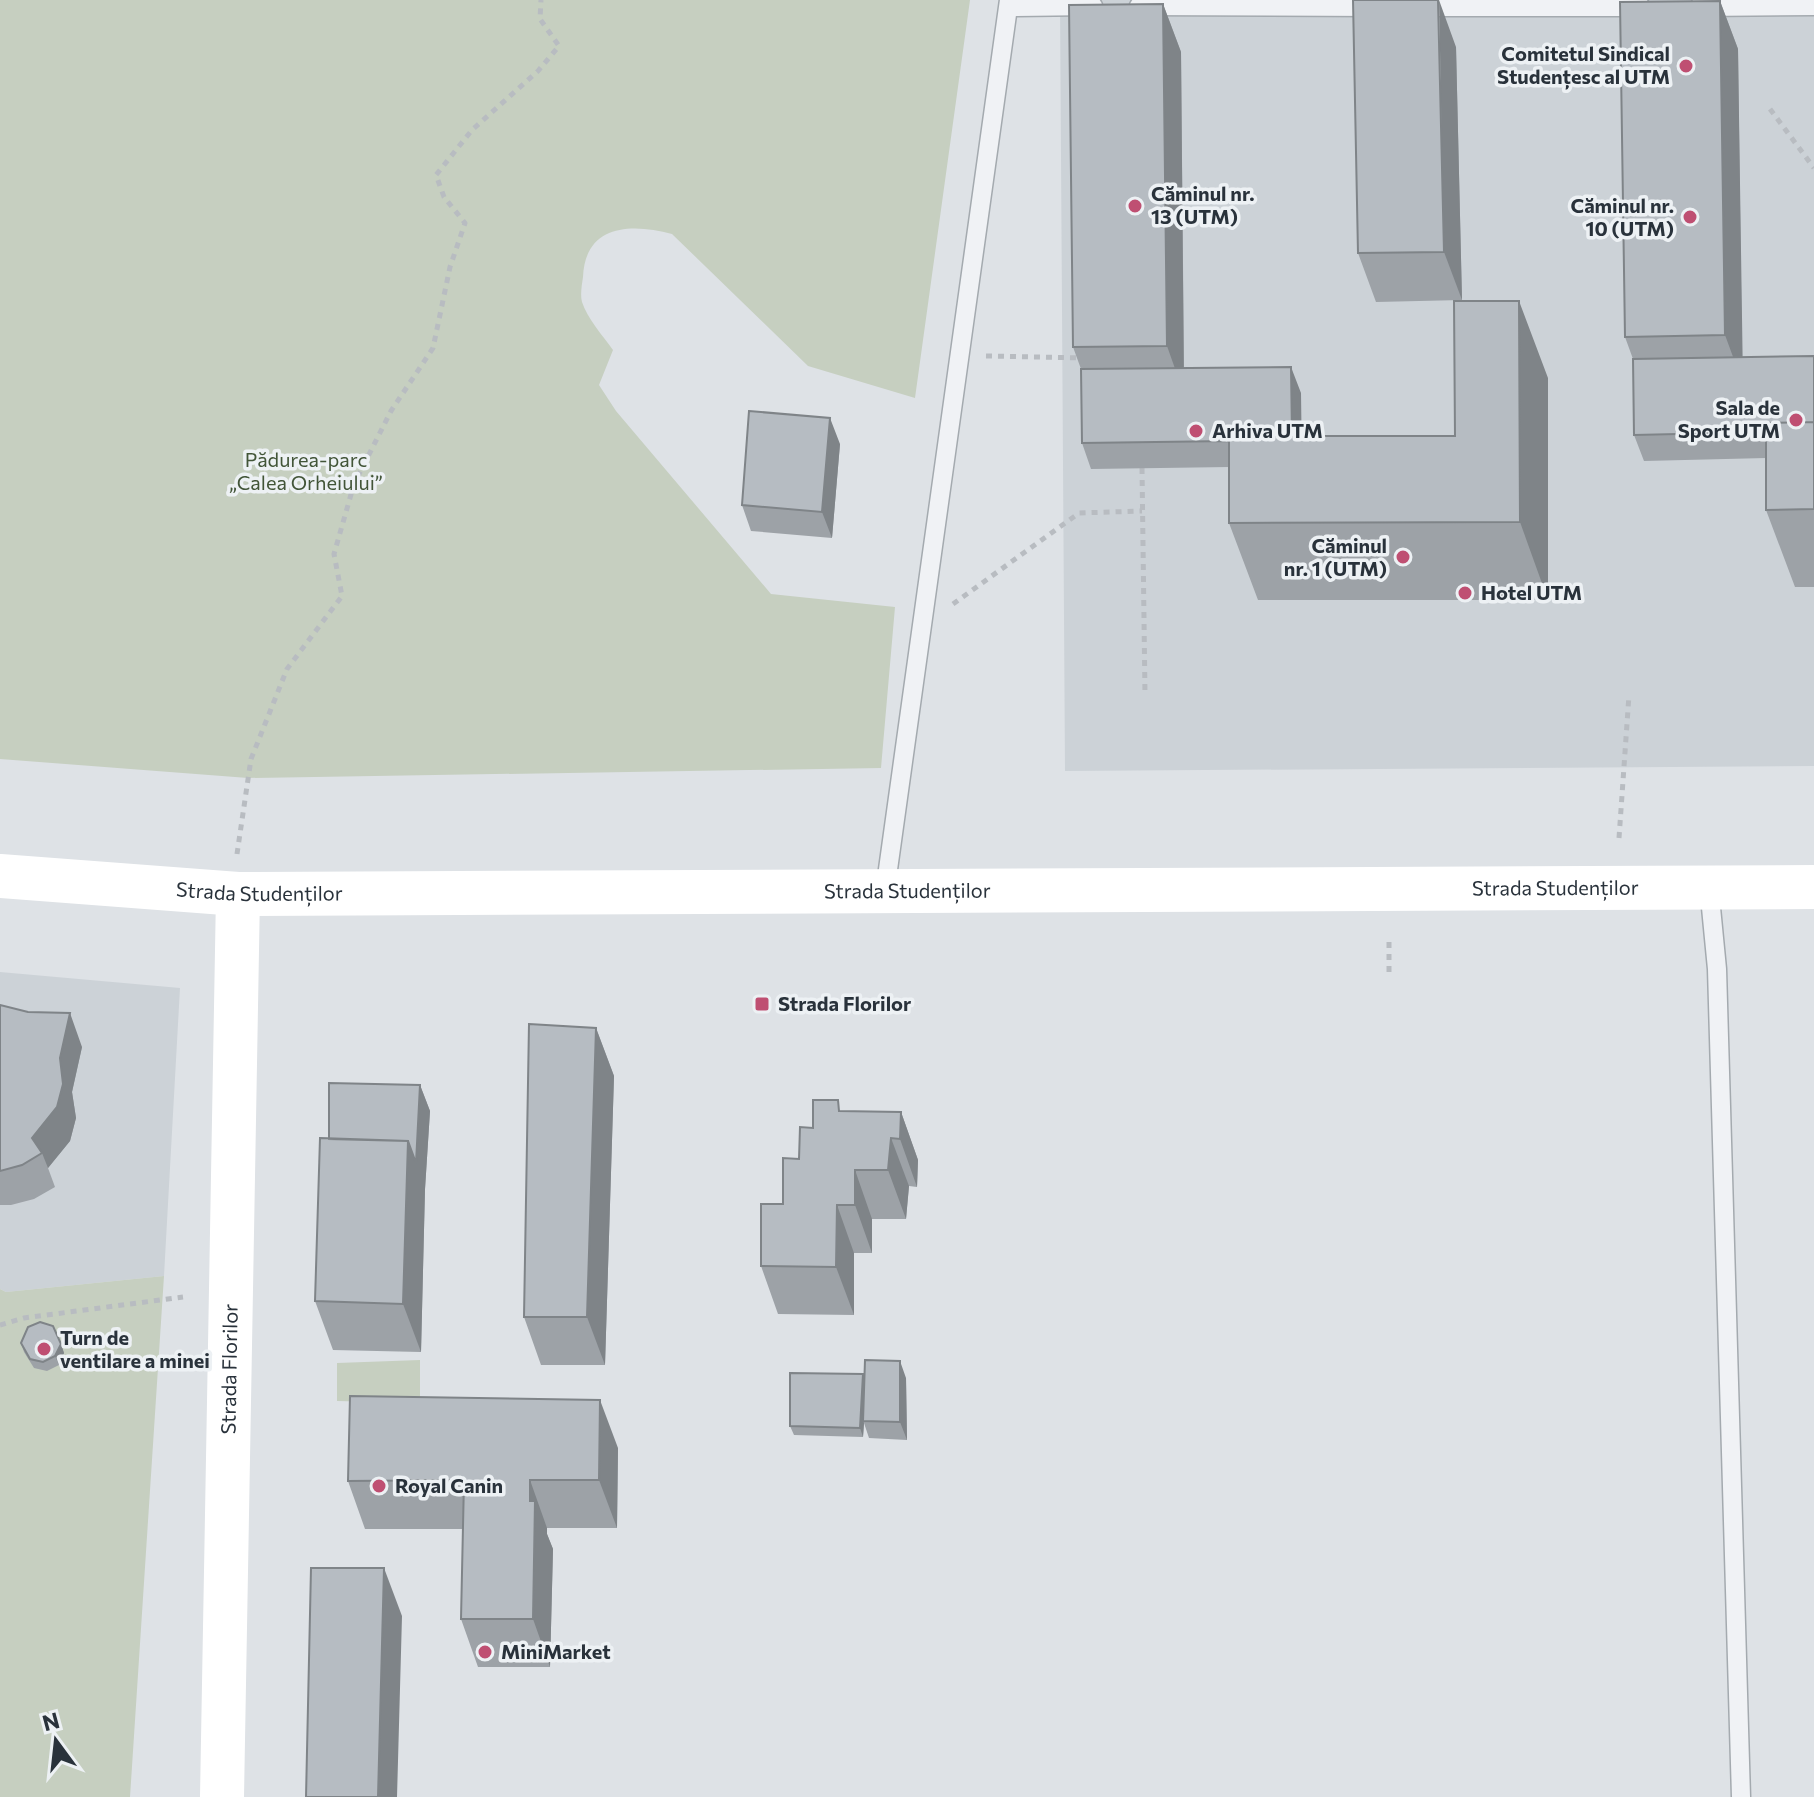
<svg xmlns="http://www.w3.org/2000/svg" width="1814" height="1797" font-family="Commissioner,sans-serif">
<rect width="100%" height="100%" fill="#dee2e6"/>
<path fill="#ccd2d7" d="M1060,0H1814V766L1065,771Z
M0,972L180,988L164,1276L6,1292L0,1289Z"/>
<path fill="#c6cfc0" d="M0,0H970L915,398L808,366L672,234C632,223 585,224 583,277C582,284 580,295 582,302C587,318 603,336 613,350L599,385L616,411L771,594L895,607L881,768L248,778L0,759Z
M164,1276L130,1797H0V1289L6,1292Z
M420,1360V1403L337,1401V1363Z"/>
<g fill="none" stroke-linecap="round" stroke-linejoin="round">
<g stroke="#a4aaaf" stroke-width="21">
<path id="service" d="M1139,6L1377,7
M1008,7L1093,6
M1419,7H1641
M1699,7L1814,6
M1709,887L1717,969L1741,1797
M885,891L1009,0"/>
</g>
<path stroke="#b8bcc1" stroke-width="5" stroke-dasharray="6 6" stroke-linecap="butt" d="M1770,109L1814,168
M986,356L1084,358
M1142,468L1145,695
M953,604L1079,513L1142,511
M1619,838L1629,695
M237,854L251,759L287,669L342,596L334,554L354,484L391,411L433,348L450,267L465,223L444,197L436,175L472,130L538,71L559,46L540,19L541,0
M1389,972V938
M0,1325L24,1318L183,1297"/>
<use href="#service" stroke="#f0f2f5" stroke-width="18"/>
<g stroke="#fff" stroke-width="44">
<path id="s1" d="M0,876L238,894L1814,887"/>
<path id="s2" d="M222,1797L238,894"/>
</g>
</g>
<path fill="#9da2a7" d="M1720,1L1738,49L1742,358L1814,356V587H1795L1766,510V458L1644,461L1634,435L1633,359L1625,337Z
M1163,4L1181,52L1184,368L1301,393V436H1455L1548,378V600H1258L1229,523V467L1091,469L1082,443L1081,369L1073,347Z
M1456,47L1462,300L1376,302L1358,253Z
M840,444L832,538L751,531L742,505Z
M0,1005L82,1047L72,1092L76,1118L70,1141L48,1168L55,1187L34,1199L11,1205H0Z
M596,1028L614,1076L605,1365H541L524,1317Z
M420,1085L430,1111L425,1189L421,1352L333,1350L315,1301L329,1139Z
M842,1111L901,1112L918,1160L917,1187L909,1186L906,1219H872V1253H854V1315L778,1314L761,1266L799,1159L813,1128Z
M21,1343L61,1344L64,1353L59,1365L47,1371L34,1368L24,1352Z
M864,1377L906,1378L907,1440L869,1438L864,1423L863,1437L794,1435L790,1426Z
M618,1448L617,1528H547V1534L553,1549L550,1667H478L461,1619L463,1529H365L348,1481Z"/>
<path fill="#7f8488" d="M1439,0L1456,47L1462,300L1444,252Z
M1720,1L1738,49L1743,384L1725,335Z
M1163,4L1181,52L1184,394L1167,346Z
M1519,301L1548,378V600L1520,522Z
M1291,367L1301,393L1302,466L1292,440Z
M830,418L840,444L832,538L822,512Z
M70,1013L82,1047L72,1092L76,1118L70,1141L48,1168L42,1153L32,1138L60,1058Z
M596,1028L614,1076L605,1365L587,1317Z
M420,1085L430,1111L425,1189L421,1352L403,1304L408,1141Z
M901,1112L918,1160L917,1187L900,1139Z
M891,1138L909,1186L906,1219L888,1170Z
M855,1170L872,1219V1253L855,1205Z
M837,1205L854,1253V1315L836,1267Z
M61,1344L64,1353L59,1365L55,1356Z
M900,1361L906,1378L907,1440L900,1422Z
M863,1374L866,1383L863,1421L864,1423L863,1437L860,1428Z
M600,1400L618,1448L617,1528L599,1480Z
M530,1480L547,1528V1534L553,1549L550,1667L533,1619Z
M384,1568L402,1616L397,1797H378Z"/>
<path fill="#b6bcc2" stroke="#7f8488" stroke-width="2" d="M1353,0H1438L1444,252L1358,253Z
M1720,1L1725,335L1625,337L1620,2Z
M1163,4L1167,346L1073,347L1069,5Z
M1454,301H1519L1520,522L1229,523V436H1455Z
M1814,356V422L1766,423V432L1634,435L1633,359Z
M1291,367L1292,436H1229V441L1082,443L1081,369Z
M749,411L830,418L822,512L742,505Z
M1814,422V509L1766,510V423Z
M0,1005L28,1012L70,1013L60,1058L63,1084L57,1107L32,1138L42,1153L22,1165L0,1171Z
M529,1024L596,1028L587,1317H524Z
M329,1083L420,1085L416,1163L408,1141L329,1139Z
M813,1100H838L839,1111L901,1112L900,1139L891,1138L888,1170H855V1205H837L836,1267L761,1266V1204H783V1158L799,1159L800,1127L813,1128Z
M320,1138L408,1141L403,1304L315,1301Z
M40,1322L53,1326L61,1344L55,1356L43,1362L30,1359L21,1343L28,1327Z
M865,1360L900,1361V1422L863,1421Z
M790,1373L863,1374L860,1428L790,1426Z
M350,1396L600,1400L599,1480H530V1501H535L533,1619H461L464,1480L348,1481Z
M311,1568H384L378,1797H306Z"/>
<g fill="#bf4f72" stroke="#edf1f4" stroke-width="3">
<circle cx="1686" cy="66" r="8"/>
<circle cx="1135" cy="206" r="8"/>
<circle cx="1690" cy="217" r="8"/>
<circle cx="1796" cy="420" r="8"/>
<circle cx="1196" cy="431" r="8"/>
<circle cx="1403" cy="557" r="8"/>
<circle cx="1465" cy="593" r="8"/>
<rect x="754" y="996" width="16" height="16" rx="4"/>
<circle cx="44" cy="1349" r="8"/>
<circle cx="379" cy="1486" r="8"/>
<circle cx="485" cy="1652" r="8"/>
</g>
<g text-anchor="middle" stroke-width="7" stroke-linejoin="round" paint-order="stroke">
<g font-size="20" font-weight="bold" fill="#29323b" stroke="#edf1f4" text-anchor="start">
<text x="1670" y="61" text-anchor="end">Comitetul Sindical<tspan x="1670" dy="23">Studențesc al UTM</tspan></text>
<text x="1151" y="201">Căminul nr.<tspan x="1151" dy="23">13 (UTM)</tspan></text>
<text x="1674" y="213" text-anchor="end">Căminul nr.<tspan x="1674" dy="23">10 (UTM)</tspan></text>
<text x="1780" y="415" text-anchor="end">Sala de<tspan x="1780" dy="23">Sport UTM</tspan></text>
<text x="1212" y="438">Arhiva UTM</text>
<text x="1387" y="553" text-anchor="end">Căminul<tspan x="1387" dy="23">nr. 1 (UTM)</tspan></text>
<text x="1481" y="600">Hotel UTM</text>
<text x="778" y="1011">Strada Florilor</text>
<text x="60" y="1345">Turn de<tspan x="60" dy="23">ventilare a minei</tspan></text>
<text x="395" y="1493">Royal Canin</text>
<text x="501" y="1659">MiniMarket</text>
</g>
<g font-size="20" fill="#425538" stroke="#edf1f4">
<text x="306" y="467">Pădurea-parc<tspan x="306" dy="23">„Calea Orheiului”</tspan></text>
</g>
<g font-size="20" fill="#29323b" stroke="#edf1f4">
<text dy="7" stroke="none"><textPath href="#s1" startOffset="1556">Strada Studenților</textPath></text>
<text dy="7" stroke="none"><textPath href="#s1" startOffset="260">Strada Studenților</textPath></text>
<text dy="7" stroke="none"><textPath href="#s1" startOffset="908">Strada Studenților</textPath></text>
<text dy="7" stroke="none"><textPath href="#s2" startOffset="428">Strada Florilor</textPath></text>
</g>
</g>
<g transform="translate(56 1741) rotate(345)" stroke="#edf1f4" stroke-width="6" paint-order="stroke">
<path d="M0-6L14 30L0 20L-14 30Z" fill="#29323b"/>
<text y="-12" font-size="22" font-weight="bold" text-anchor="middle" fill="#29323b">N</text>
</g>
</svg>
